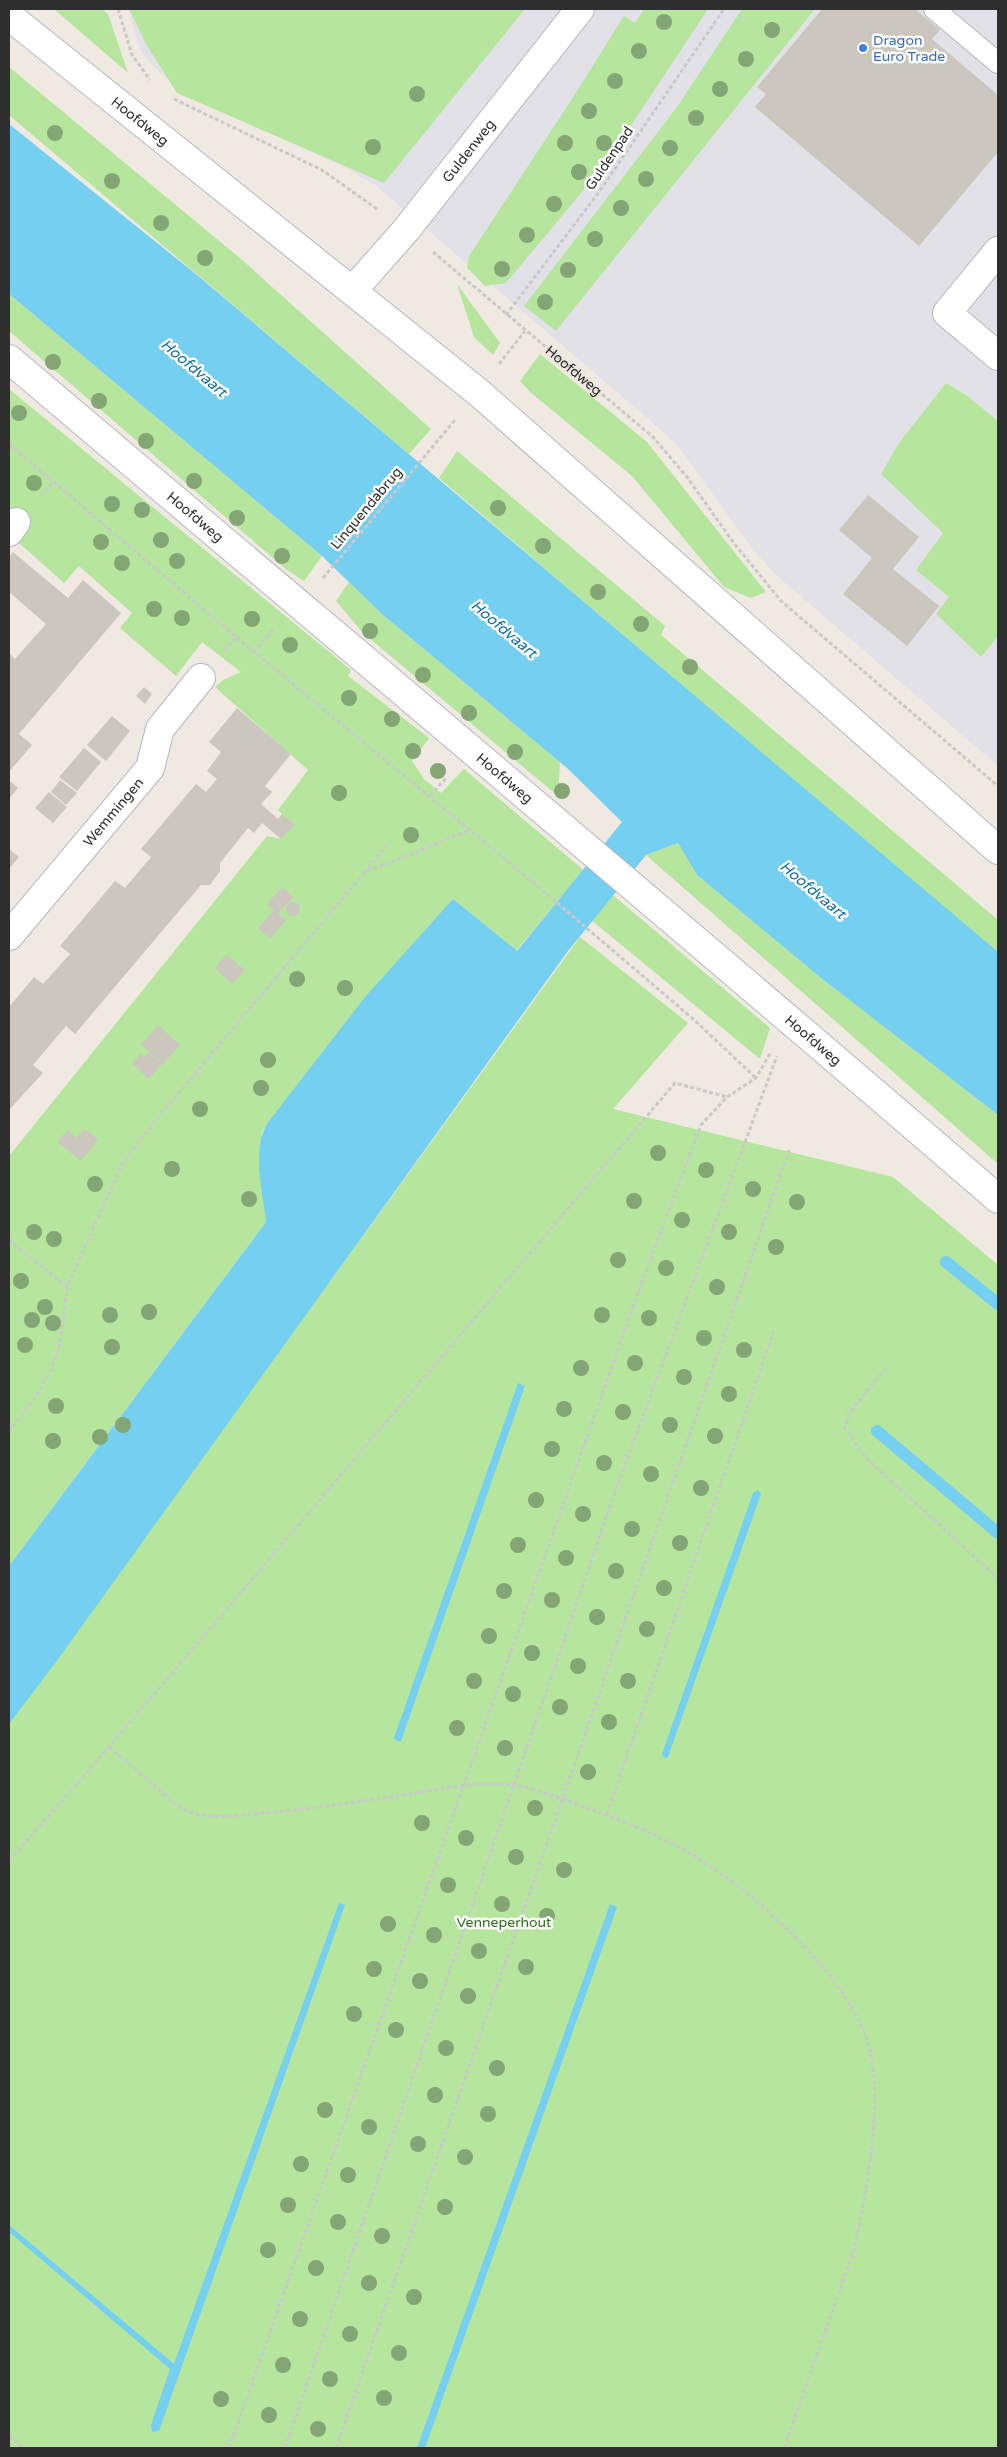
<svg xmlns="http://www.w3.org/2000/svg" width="1007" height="2457" font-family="'Varela Round',sans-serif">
<rect width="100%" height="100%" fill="#efe9e1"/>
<path fill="#e3e1e8" d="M128,9H998V766L776,575L751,547L679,447L660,429L375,185L340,165L191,96L164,76L146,59L139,48Z"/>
<path fill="#b6e59e" d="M54,9H102L108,14L128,73Z
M129,9H525L384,183L177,93L146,44Z
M644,9H708L607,162L506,283L485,286L467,268L469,256L570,102L624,16L635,23Z
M742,9H815L556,331L524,306L677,107Z
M9,67L241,259L431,429L409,454L9,115Z
M457,284L500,343L493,355L474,337Z
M9,294L322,556L304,581L287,570L9,331Z
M540,354L647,442L766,592L751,598L724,587L632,476L530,392L520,381Z
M946,383L966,395L998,421V636L981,657L936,614L949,597L916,570L943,533L881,474L899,443Z
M9,389L351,670L348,676L429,738L412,761L424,779L441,793L464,769L770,1028L760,1059L562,896L516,951L453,899L263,1130L259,1149L266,1222L9,1566V1156L267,836L281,839L294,825L278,810L308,770L215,687L223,680L241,672L202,642L176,676L120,628L132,613L79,566L64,583L9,534Z
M457,451L665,626L661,635L998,920V956L439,478Z
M349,582L383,615L560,762L558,796L363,633L336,601Z
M678,843L697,875L821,978L998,1115V1164L646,855Z
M580,937L688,1023L613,1109L893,1177L998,1265V2448H9V1724Z"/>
<path fill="#75cff0" d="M9,124L197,275L998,952V1115L821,978L697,875L678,843L646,855L568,951L56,1662L9,1724V1566L266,1222C263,1190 250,1148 269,1121L366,996L453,899L517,951L622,822L567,768L383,615L322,556L9,294Z
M518,1383L525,1386L401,1741H397L394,1738Z
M758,1490L761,1494L668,1757L664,1758L662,1754L753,1493Z
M339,1903L345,1905L159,2431L152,2432L151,2425L170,2369L9,2232V2225L174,2364Z
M610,1904L617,1907L425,2448H417Z"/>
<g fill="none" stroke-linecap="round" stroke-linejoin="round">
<path stroke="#75cff0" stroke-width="12" d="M946,1262L998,1304
M877,1431L998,1533"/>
</g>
<path fill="#cbc7bf" d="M822,9H915L940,30L932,39L998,95V152L919,246L755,107L766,94L757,87Z
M868,495L919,537L893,569L939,606L907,646L843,594L872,558L839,530Z
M13,552L68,598L83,580L121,613L19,734L32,745L9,772V653L15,659L46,624L9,592V557Z
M144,687L152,694L145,704L136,696Z
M237,708L291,754L265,786L272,792L261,804L278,819L282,814L295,825L281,839L262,823L254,833L248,828L220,863V871L210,885H201L75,1034L66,1026L33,1065L43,1073L9,1110V1007L34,977L43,984L70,954L60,946L115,881L125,888L151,857L141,849L196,784L206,792L217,779L207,771L221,752L209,742Z
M112,716L130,731L106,761L87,745Z
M84,748L101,762L77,791L59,777Z
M9,780L18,788L9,799Z
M60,780L77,793L66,805L51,792Z
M49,792L67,807L53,823L35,808Z
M9,849L19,857L9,869Z
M282,887L293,897L278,914L286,920L270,939L258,928L274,910L267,904Z
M286 909a7 7 0 1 1 14 0a7 7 0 1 1-14 0Z
M226,955L245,970L233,984L214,968Z
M158,1025L180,1045L163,1064L141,1045Z
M148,1052L162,1064L149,1079L132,1064L141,1053L144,1057Z
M85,1129L98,1140L81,1161L57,1142L67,1130L76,1138Z"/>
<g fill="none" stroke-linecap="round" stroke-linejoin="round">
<g stroke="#b4b7c1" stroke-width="22">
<path id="service" d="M934,9L998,63"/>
</g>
<g stroke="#b4b7c1" stroke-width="30">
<g id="minor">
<path d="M998,251L947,313L998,356"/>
<path id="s2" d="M353,290L406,230L580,9"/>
<path id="s3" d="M9,359C339,639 671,916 998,1199"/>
<path d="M9,532L16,522"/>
<path id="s4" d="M9,936L150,768L160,729L201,678"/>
</g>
</g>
<g stroke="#b4b7c1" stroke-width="30">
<g id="tertiary">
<path id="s5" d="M9,16L478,392L998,850"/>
</g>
</g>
<g stroke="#c9c9c9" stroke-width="3" stroke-dasharray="4 2.5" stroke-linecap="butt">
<path d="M118,9L132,55L150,80"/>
<path d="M174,99L322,170L377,209"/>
<path id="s1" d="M433,252L653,437L687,477L733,542L781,601L998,786"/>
<path d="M506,315L599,192L724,9"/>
<path d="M499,364L525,331"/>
<path d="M9,444L236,637L535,884L692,1018L756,1078"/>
<path d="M41,496L54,481"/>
<path d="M323,578L455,420"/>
<path d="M224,651L236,637"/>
<path d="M254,652L273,629"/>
<path d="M430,796L447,777"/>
<path d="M364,873L388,844"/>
<path d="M9,1240L67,1287L122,1164L152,1125L364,873L470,830"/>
<path d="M886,1368L849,1413L845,1428L866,1458L998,1578"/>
<path d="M9,1431C25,1412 47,1384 55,1359C63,1336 64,1311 67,1287"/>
<path d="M109,1747L180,1808C206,1821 235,1816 264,1813C310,1809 357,1802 403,1795C436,1790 470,1782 503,1784C525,1785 550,1795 571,1802C607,1815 643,1828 677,1846C743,1881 853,1976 870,2051C883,2108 866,2192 854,2250L784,2448"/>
<path d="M607,1814L774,1330"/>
<path d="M9,1861L109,1747L675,1083L727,1097"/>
<path d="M9,2436L23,2448"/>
<path d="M229,2448L643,1279L701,1125L727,1097L756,1078L771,1052"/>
<path d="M285,2448L616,1489L777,1056"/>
<path d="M336,2448L789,1150"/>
</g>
<use href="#service" stroke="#fff" stroke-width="20"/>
<use href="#minor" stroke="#fff" stroke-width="28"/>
<use href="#tertiary" stroke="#fff" stroke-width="28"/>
</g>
<g fill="#84a574">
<circle cx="664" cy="22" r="8"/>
<circle cx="772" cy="30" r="8"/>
<circle cx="639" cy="51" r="8"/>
<circle cx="746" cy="59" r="8"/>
<circle cx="615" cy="81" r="8"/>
<circle cx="720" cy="89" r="8"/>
<circle cx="417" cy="94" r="8"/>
<circle cx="589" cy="111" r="8"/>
<circle cx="696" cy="118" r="8"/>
<circle cx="55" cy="133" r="8"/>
<circle cx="565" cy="143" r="8"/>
<circle cx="604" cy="143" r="8"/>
<circle cx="373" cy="147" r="8"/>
<circle cx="670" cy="148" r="8"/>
<circle cx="579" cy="172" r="8"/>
<circle cx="646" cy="179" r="8"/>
<circle cx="112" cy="181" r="8"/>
<circle cx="554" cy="204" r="8"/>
<circle cx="621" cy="208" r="8"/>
<circle cx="161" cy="223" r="8"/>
<circle cx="527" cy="235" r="8"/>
<circle cx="595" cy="239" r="8"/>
<circle cx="205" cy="258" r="8"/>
<circle cx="502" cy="269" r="8"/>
<circle cx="568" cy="270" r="8"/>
<circle cx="545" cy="302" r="8"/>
<circle cx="53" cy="362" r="8"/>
<circle cx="99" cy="401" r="8"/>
<circle cx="19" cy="413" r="8"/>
<circle cx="146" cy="441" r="8"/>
<circle cx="194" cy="481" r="8"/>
<circle cx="34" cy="483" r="8"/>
<circle cx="112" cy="504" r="8"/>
<circle cx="498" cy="508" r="8"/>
<circle cx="142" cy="510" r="8"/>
<circle cx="237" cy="518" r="8"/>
<circle cx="161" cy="540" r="8"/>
<circle cx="101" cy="542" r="8"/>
<circle cx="543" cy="546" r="8"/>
<circle cx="282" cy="556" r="8"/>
<circle cx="177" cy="561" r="8"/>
<circle cx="122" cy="563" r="8"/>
<circle cx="598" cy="592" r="8"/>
<circle cx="154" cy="609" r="8"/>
<circle cx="182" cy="618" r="8"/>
<circle cx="252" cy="619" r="8"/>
<circle cx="641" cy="624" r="8"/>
<circle cx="370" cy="631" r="8"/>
<circle cx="290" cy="645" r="8"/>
<circle cx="690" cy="667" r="8"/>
<circle cx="423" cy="675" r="8"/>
<circle cx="349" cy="698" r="8"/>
<circle cx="469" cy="713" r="8"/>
<circle cx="392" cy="719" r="8"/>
<circle cx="413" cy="751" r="8"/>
<circle cx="515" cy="752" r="8"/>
<circle cx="438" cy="771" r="8"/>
<circle cx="562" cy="791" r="8"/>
<circle cx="339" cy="793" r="8"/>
<circle cx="411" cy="835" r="8"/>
<circle cx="297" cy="979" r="8"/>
<circle cx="345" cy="988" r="8"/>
<circle cx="268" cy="1060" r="8"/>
<circle cx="261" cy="1088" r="8"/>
<circle cx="200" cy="1109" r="8"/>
<circle cx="658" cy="1153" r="8"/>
<circle cx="172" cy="1169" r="8"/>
<circle cx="706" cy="1170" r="8"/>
<circle cx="95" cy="1184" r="8"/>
<circle cx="753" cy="1189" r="8"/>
<circle cx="249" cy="1199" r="8"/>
<circle cx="634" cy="1201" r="8"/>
<circle cx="797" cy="1202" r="8"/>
<circle cx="682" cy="1220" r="8"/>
<circle cx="34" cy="1232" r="8"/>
<circle cx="729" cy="1232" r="8"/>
<circle cx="54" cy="1239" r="8"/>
<circle cx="776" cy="1247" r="8"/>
<circle cx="618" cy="1260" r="8"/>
<circle cx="666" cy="1268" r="8"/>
<circle cx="21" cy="1281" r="8"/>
<circle cx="717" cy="1287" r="8"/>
<circle cx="45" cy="1307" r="8"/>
<circle cx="149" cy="1312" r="8"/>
<circle cx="110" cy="1315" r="8"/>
<circle cx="602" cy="1315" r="8"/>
<circle cx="649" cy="1318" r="8"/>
<circle cx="32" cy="1320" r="8"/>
<circle cx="53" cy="1323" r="8"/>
<circle cx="704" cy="1338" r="8"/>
<circle cx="25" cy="1345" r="8"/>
<circle cx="112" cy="1347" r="8"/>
<circle cx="744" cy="1350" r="8"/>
<circle cx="635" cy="1363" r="8"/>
<circle cx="581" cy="1368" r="8"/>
<circle cx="684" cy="1377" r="8"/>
<circle cx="729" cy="1394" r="8"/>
<circle cx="56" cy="1406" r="8"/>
<circle cx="564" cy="1409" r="8"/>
<circle cx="623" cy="1412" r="8"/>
<circle cx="123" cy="1425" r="8"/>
<circle cx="670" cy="1425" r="8"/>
<circle cx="715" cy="1436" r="8"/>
<circle cx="100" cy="1437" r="8"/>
<circle cx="53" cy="1441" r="8"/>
<circle cx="552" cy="1449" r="8"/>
<circle cx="604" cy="1463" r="8"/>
<circle cx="651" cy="1474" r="8"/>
<circle cx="701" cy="1488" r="8"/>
<circle cx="536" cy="1500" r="8"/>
<circle cx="583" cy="1514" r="8"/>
<circle cx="632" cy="1529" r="8"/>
<circle cx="680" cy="1543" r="8"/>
<circle cx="518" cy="1545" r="8"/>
<circle cx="566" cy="1558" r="8"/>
<circle cx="616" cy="1571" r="8"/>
<circle cx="664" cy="1588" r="8"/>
<circle cx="504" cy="1591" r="8"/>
<circle cx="552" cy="1600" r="8"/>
<circle cx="597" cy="1617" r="8"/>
<circle cx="647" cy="1629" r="8"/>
<circle cx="489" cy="1636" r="8"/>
<circle cx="532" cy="1653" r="8"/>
<circle cx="578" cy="1666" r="8"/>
<circle cx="474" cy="1681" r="8"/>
<circle cx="628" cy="1681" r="8"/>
<circle cx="513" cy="1694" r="8"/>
<circle cx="560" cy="1707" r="8"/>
<circle cx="609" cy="1722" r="8"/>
<circle cx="457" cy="1728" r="8"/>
<circle cx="505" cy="1748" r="8"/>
<circle cx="588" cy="1772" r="8"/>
<circle cx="535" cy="1808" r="8"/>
<circle cx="422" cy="1823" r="8"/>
<circle cx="466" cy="1838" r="8"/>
<circle cx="516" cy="1857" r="8"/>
<circle cx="564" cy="1870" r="8"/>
<circle cx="448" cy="1885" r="8"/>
<circle cx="502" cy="1904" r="8"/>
<circle cx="547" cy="1916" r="8"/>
<circle cx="388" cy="1924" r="8"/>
<circle cx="434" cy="1935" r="8"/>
<circle cx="479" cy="1951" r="8"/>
<circle cx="526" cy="1967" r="8"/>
<circle cx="374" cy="1969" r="8"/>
<circle cx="420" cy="1981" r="8"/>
<circle cx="468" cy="1996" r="8"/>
<circle cx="354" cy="2014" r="8"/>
<circle cx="396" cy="2030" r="8"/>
<circle cx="446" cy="2048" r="8"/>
<circle cx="497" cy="2068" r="8"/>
<circle cx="435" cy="2095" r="8"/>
<circle cx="325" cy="2110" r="8"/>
<circle cx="488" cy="2114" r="8"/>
<circle cx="369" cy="2127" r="8"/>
<circle cx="418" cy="2144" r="8"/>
<circle cx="465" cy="2157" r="8"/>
<circle cx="301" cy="2164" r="8"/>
<circle cx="348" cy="2175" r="8"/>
<circle cx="288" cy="2205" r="8"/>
<circle cx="445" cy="2207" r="8"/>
<circle cx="338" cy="2222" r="8"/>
<circle cx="382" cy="2236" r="8"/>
<circle cx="268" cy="2250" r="8"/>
<circle cx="316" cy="2268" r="8"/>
<circle cx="369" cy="2283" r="8"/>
<circle cx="414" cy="2297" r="8"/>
<circle cx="300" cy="2319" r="8"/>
<circle cx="350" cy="2334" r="8"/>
<circle cx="399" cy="2353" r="8"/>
<circle cx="283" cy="2365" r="8"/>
<circle cx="330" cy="2379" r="8"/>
<circle cx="384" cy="2398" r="8"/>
<circle cx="221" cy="2399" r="8"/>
<circle cx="269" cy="2415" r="8"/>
<circle cx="318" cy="2429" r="8"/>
</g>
<circle fill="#3f7fe0" stroke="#fff" stroke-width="2" cx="863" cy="48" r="5"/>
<g text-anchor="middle" stroke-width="5" stroke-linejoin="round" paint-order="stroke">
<g font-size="14" fill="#366cbe" stroke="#fff" text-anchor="start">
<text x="873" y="45">Dragon<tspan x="873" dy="16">Euro Trade</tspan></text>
</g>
<g font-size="14" fill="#2e2e2e" stroke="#fff">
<text dy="5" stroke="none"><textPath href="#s5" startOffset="168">Hoofdweg</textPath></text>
<text dy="5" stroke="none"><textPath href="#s2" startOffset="181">Guldenweg</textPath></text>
<text transform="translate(609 158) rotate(-56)" y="5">Guldenpad</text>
<text dy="5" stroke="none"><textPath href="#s1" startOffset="184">Hoofdweg</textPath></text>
<text transform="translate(366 508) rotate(-50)" y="5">Linquendabrug</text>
<text dy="5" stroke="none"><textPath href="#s3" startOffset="244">Hoofdweg</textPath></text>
<text dy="5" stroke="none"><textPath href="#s3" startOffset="649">Hoofdweg</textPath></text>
<text dy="5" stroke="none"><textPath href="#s4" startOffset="162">Wemmingen</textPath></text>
<text dy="5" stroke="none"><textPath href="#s3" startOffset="1054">Hoofdweg</textPath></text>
</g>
<g font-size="14" fill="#2c6e1b" stroke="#fff">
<text x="504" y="1927">Venneperhout</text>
</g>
<g font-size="15" font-style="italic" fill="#0d6fa3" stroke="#fff">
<text transform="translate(194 368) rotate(40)" y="5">Hoofdvaart</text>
<text transform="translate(504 629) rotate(40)" y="5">Hoofdvaart</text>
<text transform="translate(813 890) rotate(40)" y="5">Hoofdvaart</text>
</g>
</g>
<rect width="1007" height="2457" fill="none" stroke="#2e2e2e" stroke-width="20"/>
</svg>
